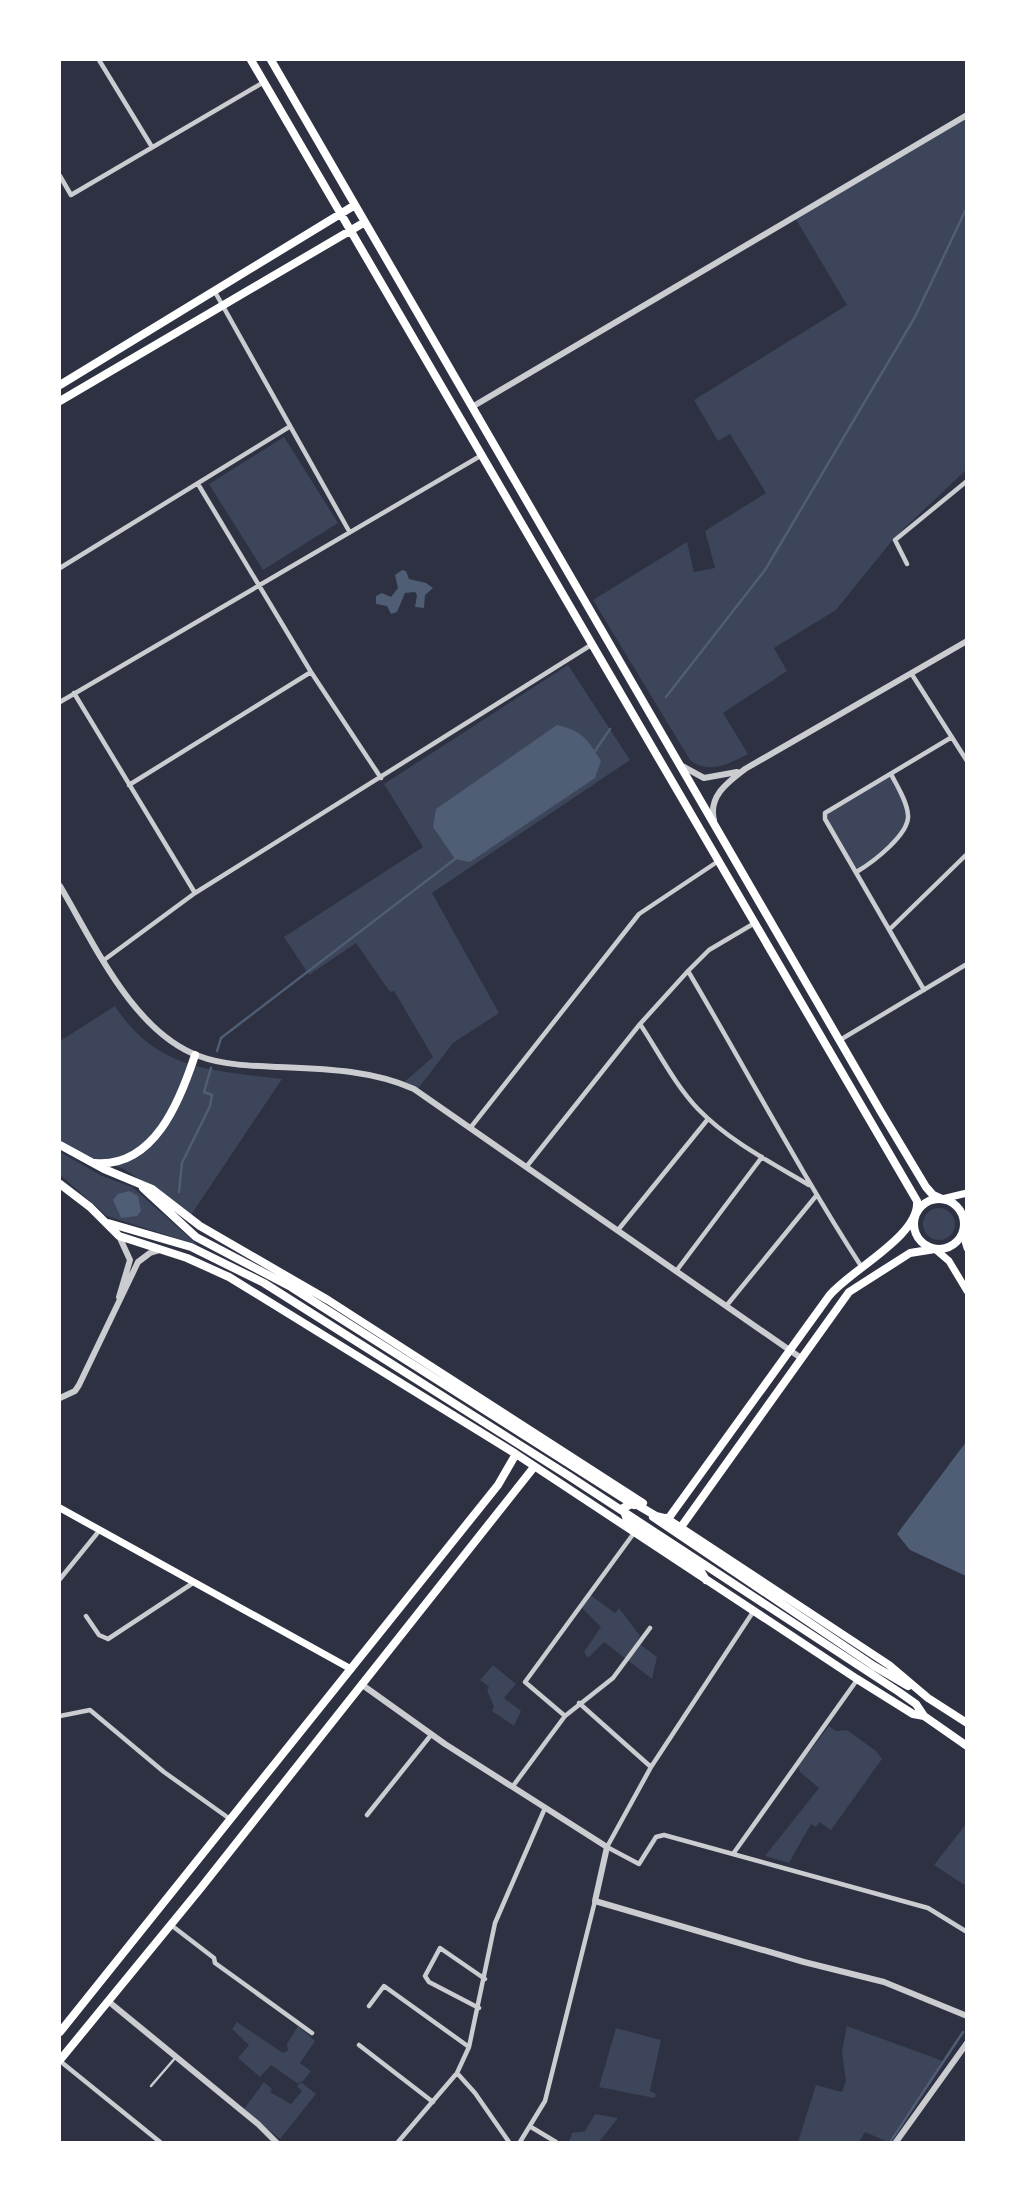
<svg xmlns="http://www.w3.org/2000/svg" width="1026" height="2202" font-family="'PT Serif',serif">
<rect width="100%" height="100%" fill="#2d3142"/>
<path fill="#3c4559" d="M966,115V470L895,537L836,610L774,648L787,671L723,713L748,754C728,764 709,775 690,760L593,600L687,542L694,572L715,568L705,531L766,493L730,434L718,441L694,400L847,305L794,216L876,165Z
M284,437L338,523L263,570L209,484Z
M568,665L630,760L432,893L499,1013L453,1043L417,1090L403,1083L433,1057L394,991L390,992L356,943L309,975L284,937L423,847L384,784Z
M891,774C896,786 906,802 908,815C911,835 872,860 858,871L825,819L829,809Z
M115,1006C157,1071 212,1070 282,1079L191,1215L124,1169L69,1151L60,1144V1041Z
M60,1152L102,1176L132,1187L198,1245L107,1216L60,1175Z
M923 1224a16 16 0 1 1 32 0a16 16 0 1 1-32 0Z
M589,1594L615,1613L619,1608L640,1636L637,1642L657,1657L652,1679L604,1642L588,1658L584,1652L601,1627L580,1606Z
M493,1665L516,1684L504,1698L521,1711L514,1726L492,1711L494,1707L487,1690L489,1687L480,1680Z
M829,1726L836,1731L847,1730L876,1751L882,1759L831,1830L819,1822L816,1827L811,1824L789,1863L765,1856L819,1788L800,1772L798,1766Z
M966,1824V1886L934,1865Z
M237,2022L283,2053L288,2050L287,2044L298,2026L315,2041L300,2063L311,2071L303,2081L297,2083L271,2065L260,2077L238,2058L249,2045L232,2029Z
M847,2026L943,2061L888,2142L865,2132L859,2142H798L816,2085L842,2092L846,2081L842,2051Z
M616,2028L661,2040L650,2091L656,2094L654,2098L599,2087Z
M264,2082L272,2089L270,2092L291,2104L302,2091L297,2086L301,2082L316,2094L280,2139L244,2109Z
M595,2114L618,2118L599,2142H569L572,2133L585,2131Z"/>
<path fill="#4f5d75" d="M402,570L406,571L409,579L426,583L433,588L425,595L424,608L415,607L417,595L415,592L405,593L397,612L391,614L387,606L376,604V596L382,593L391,597L398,588L395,575Z
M557,725C583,731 587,739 601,761L595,778L470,862L455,859L433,827L436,809Z
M129,1191L138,1196L141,1211L137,1216L121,1218L113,1200L118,1194Z
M966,1442V1576L910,1550L897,1534Z"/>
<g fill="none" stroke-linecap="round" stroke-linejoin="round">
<path stroke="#4f5d75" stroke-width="2.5" d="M666,697L765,570L915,317L967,207
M595,751L610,729
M217,1051L221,1038L455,859
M179,1192L182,1163L210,1106L212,1095L204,1092L211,1068
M890,2142L963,2032"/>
<path stroke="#caccd0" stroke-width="2.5" d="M151,2086L176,2057"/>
<path stroke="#caccd0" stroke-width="4.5" d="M99,60L152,147
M60,176L71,195L264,82
M215,292L349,531
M198,484L311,672L381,778
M907,564L895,540L967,481
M60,568L289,427
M911,673L967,761
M74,693L195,893
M60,702L482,455
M129,785L311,672
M858,871C873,862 910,834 908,815C907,801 897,786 891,774
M891,928L967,854
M104,960L195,893L591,645
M688,971C746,1069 799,1170 861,1266
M924,990L825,819V813L952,737
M640,1024C658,1051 675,1085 698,1109C729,1141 772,1163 809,1185
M840,1040L967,964
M471,1127L639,914L717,862
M527,1166L640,1024L688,971L709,950L753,924
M618,1230L708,1119
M677,1270L762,1157
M727,1305L816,1196
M60,1579L99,1531
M753,1612L651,1767L607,1847L639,1864L656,1837L664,1835L928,1908L967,1932
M86,1616L99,1635L108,1639L193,1583
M579,1703L651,1767
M60,1716L90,1710L164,1772L230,1819
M565,1716L525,1682L634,1533
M513,1786L565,1716L613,1678L650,1628
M367,1815L431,1735
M733,1854L857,1680
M171,1925L214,1958L215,1963L312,2033
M369,2006L384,1986L469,2047
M479,2008L429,1982L425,1976L440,1948L485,1979
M359,2045L433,2102
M60,2061L160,2142
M457,2073L475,2093L509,2142
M531,2127L556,2142
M398,2142L457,2073L469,2047L495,1923L545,1808
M520,2142L545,2101L595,1901"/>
<path stroke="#caccd0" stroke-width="6" d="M472,407L967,115
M682,766L704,778L737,772
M714,820C708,796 728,782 745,769L967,641
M60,886C94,943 133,1032 199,1056C222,1065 253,1066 278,1067C325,1069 371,1070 414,1089L801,1358
M119,1236L130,1260L119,1297
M60,1398L75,1391L79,1385L138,1262L150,1253L160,1250
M361,1684L445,1744L607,1847L595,1901L804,1962L884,1982L967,2016
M108,2001L258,2124L276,2142
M896,2142L967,2043"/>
<path stroke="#fff" stroke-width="7" d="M942,1199L967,1193
M967,1219L963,1234L967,1248
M935,1249L949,1261L967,1291
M60,1508L351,1669"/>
<path stroke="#fff" stroke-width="8" d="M251,60L917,1201C920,1236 850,1270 829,1296L668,1519L656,1516L634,1503L623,1508L627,1520L699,1568L706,1580
M271,60L881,1112L926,1187L933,1195L942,1199
M60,385L355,205
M60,401L365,222
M60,1145L104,1169L152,1189L200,1226L328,1300L643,1503
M95,1163C154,1168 180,1101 195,1055
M60,1184L90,1207L119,1236L187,1258L229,1277L516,1454L857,1679L913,1714L924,1716L967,1746
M143,1188L196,1237L291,1287L634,1505
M914 1224a25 25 0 1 1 50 0a25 25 0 1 1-50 0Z
M108,1223L191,1247L264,1283L569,1476L899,1692L916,1704L924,1716
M653,1517L874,1666L908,1686
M666,1518L889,1665L928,1698L967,1723
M681,1527L849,1292L910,1253L935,1249
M60,2032L498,1485L516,1454
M60,2060L200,1889L534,1467"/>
</g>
<rect width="1026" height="2202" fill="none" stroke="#ffffff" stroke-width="122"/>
</svg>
